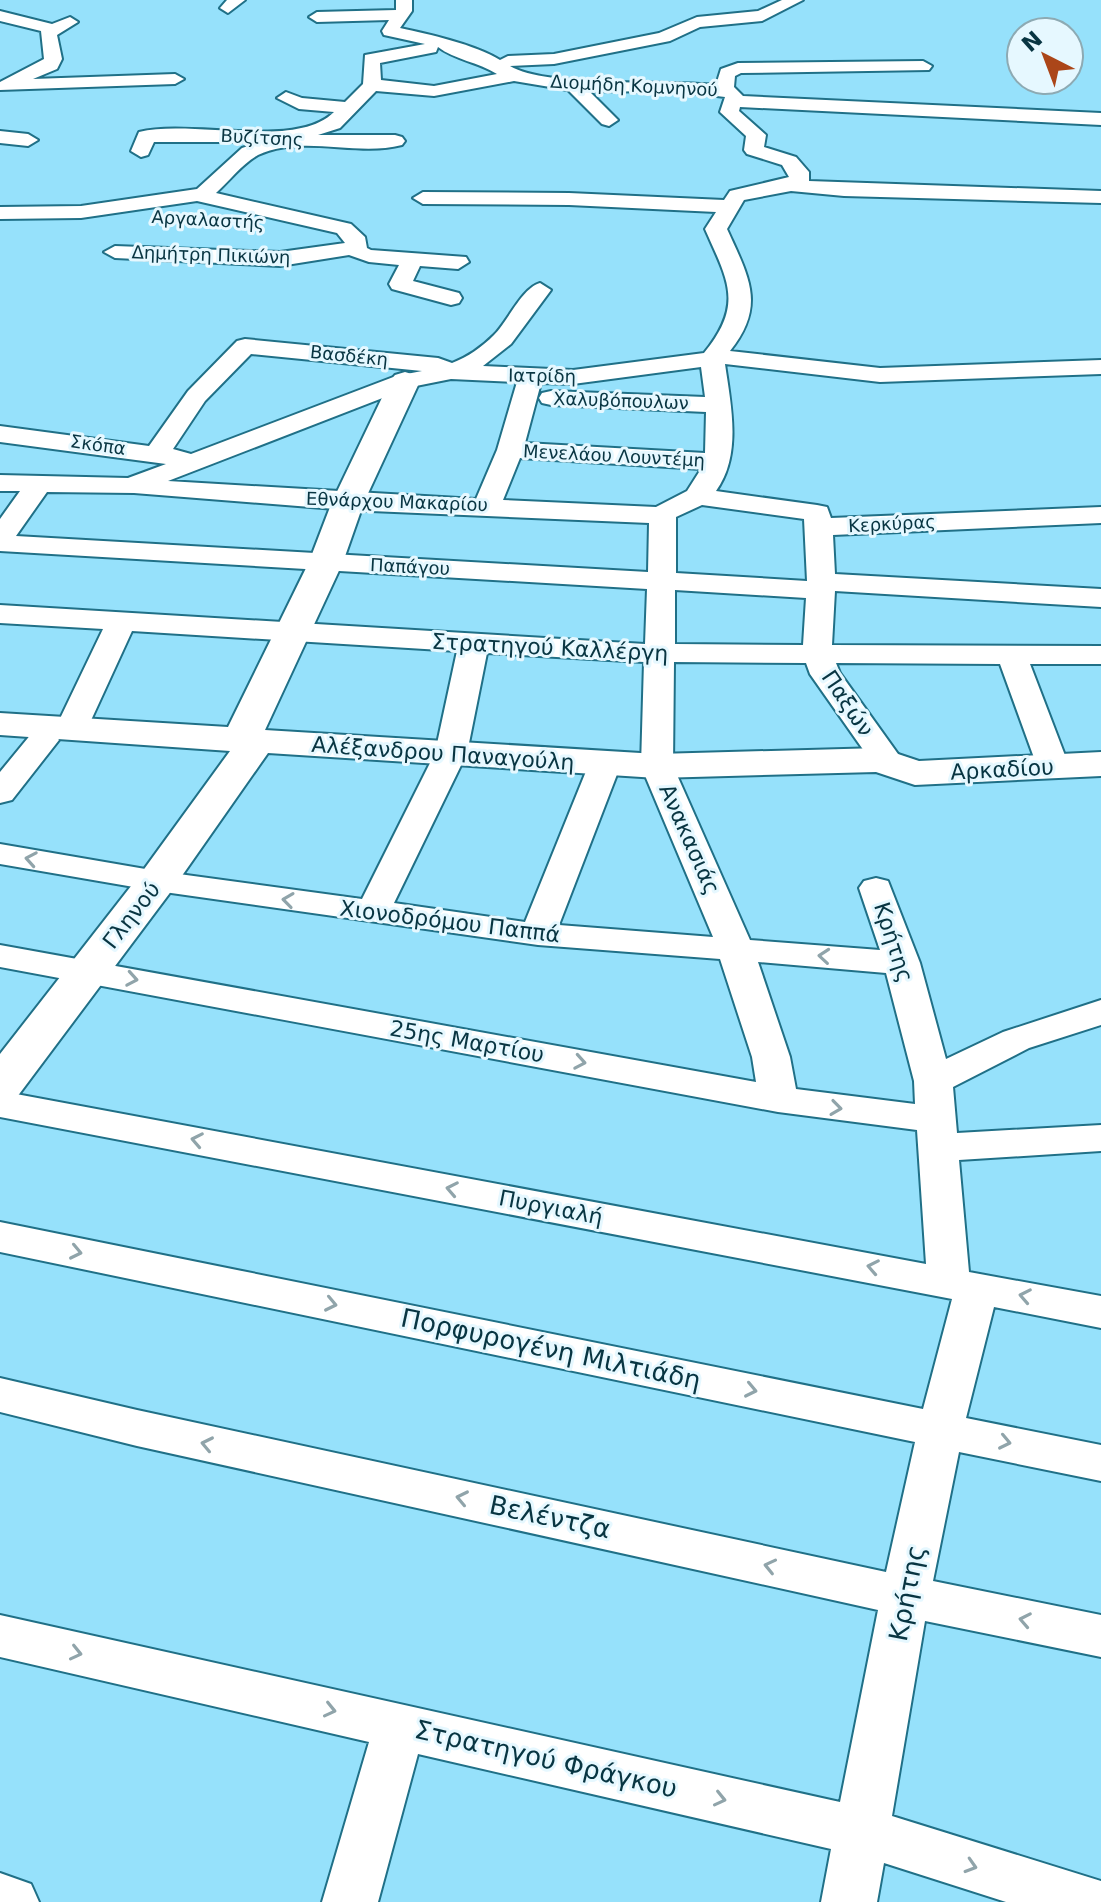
<svg xmlns="http://www.w3.org/2000/svg" width="1101" height="1902" font-family="'DejaVu Sans',sans-serif">
<rect width="100%" height="100%" fill="#96e1fb"/>
<g fill="none" stroke-linecap="round" stroke-linejoin="round">
<g stroke="#207087" stroke-width="4">
<path id="street" d="M227,0H245L228,13L220,8Z
M396,0H412V11L400,28C429,34 476,45 500,60L508,56L554,54L659,33L697,17L758,11L782,0H803L762,21L700,27L670,41L554,64L510,66C547,88 666,80 716,85L721,69L738,63L923,61L932,66L929,70L741,73L735,76L734,87L743,96L1101,113V125L740,107L739,111L766,135L764,147L796,157L809,172V181L1101,191V203L844,196L791,191L744,200L727,229C748,276 767,305 730,351L880,368L1101,360V374L880,382L725,364C731,406 742,455 716,491L817,505L827,507L831,518L1101,507V523L833,535L835,574L1101,589V607L835,591L832,645L1101,646V664H1030L1069,766L1064,773L1053,776L1042,773L1037,766L1000,664L836,663L840,673L903,761L898,768L887,771L876,768L810,674L806,663L674,662L673,766L750,940L880,950L859,888L864,881L876,878L888,881L920,963L946,1059L1003,1032L1101,1000V1025L1029,1048L953,1087L957,1133L1101,1125V1151L959,1160L969,1272L1101,1296V1328L994,1307L966,1418L1101,1445V1481L959,1452L933,1581L1101,1615V1657L925,1621L892,1816L1101,1881V1902H1006L884,1863L877,1902H821L831,1849L418,1754L378,1902H322L369,1742L0,1657V1615L840,1802L878,1610L137,1446L0,1412V1378L137,1410L886,1572L915,1442L0,1252V1222L923,1409L952,1299L0,1117V1091L926,1264L917,1130L778,1112L0,967V945L756,1082L752,1057L720,959L538,945L157,891L0,864V844L157,871L362,899L435,753L457,651L132,631L87,729L82,736L71,738L60,736L55,729L103,629L0,623V605L645,644L647,589L0,551V519L20,491H0V475L128,478L166,464L0,442V426L149,446L188,391L237,341L245,339L438,358L452,363C468,357 482,347 494,335C508,321 522,288 540,283L551,290L511,344L483,366L573,370L704,353C744,304 728,281 705,229L716,212L569,205L423,204L413,198L423,192L569,193L724,200L730,191L789,177L782,165L747,154L744,150L746,136L720,112L725,97L683,92L589,91L618,120L609,126L602,124L568,90L514,81L434,96L376,91L340,128L318,135H395L402,137L405,141L402,145C355,157 303,134 258,155C243,163 229,181 216,193L351,224L365,237L367,248L371,250L466,257L469,262L458,269L420,266L413,281L459,293L462,298L459,303L451,305L392,289L389,284L399,265L369,262L349,255L280,266L115,258L104,252L115,246L280,252L345,243L337,233L197,201L81,218L0,219V207L81,206L197,189L242,148L261,142H154L148,155L141,157L131,151L139,132C192,119 296,150 334,112L299,109L277,98L286,92L302,98L345,102L363,84L365,55L425,44L384,35L382,31L389,20L317,22L309,17L317,12L396,10ZM438,47C455,60 478,62 497,74L434,86L381,80L380,63L436,52ZM251,354L422,371L396,376L191,454L173,449L205,401ZM701,367L705,397L551,391L542,393L539,398L542,403L551,405L706,412L705,453L525,443L541,383L573,384ZM451,379L517,382L497,450L476,499L168,481L411,387ZM520,458L701,469L687,491L656,507L503,500ZM47,492L134,493L348,510L649,523L648,572L16,536ZM702,505L804,519L807,581L676,573V517ZM675,590L806,598L803,645L675,644ZM487,653L644,662L641,766L713,937L559,925L621,764L616,757L605,754L594,757L589,764L525,922L394,903L467,753ZM758,962L886,973L914,1081L915,1104L796,1089L790,1057Z
M0,11L52,24L70,17L78,22L57,35L62,59L57,69L33,79L175,74L184,79L175,84L0,90V82L44,59L41,31L0,21Z
M0,131L28,134L38,140L28,146L0,143Z
M43,731L54,733L59,740L12,800L0,803V772L32,733Z
M0,1873L31,1884L39,1902H0Z"/>
</g>
<g stroke="#207087" stroke-width="4">
<path id="secondary" d="M405,372L415,375L420,381L364,502L343,562L265,730L657,754L880,748L919,761L1101,752V776L915,785L876,772L657,778L268,753L172,890L17,1097L0,1101V1054L142,872L230,751L0,735V713L228,727L309,562L332,502L390,381L395,375Z"/>
</g>
<use href="#street" fill="#fff" fill-rule="evenodd"/>
<use href="#secondary" fill="#fff" fill-rule="evenodd"/>
</g>
<defs><path id="oneway-chevron" d="M-2-3.5L2.5 0L-2 3.5" fill="none" stroke-width="1.6" stroke-linecap="round" stroke-linejoin="round" transform="scale(2)"/></defs>
<g stroke="#90a4aa">
<use href="#oneway-chevron" transform="translate(31 859) rotate(-170)"/>
<use href="#oneway-chevron" transform="translate(288 900) rotate(-172)"/>
<use href="#oneway-chevron" transform="translate(824 956) rotate(-175)"/>
<use href="#oneway-chevron" transform="translate(132 979) rotate(10)"/>
<use href="#oneway-chevron" transform="translate(580 1062) rotate(10)"/>
<use href="#oneway-chevron" transform="translate(836 1108) rotate(8)"/>
<use href="#oneway-chevron" transform="translate(197 1140) rotate(-169)"/>
<use href="#oneway-chevron" transform="translate(452 1189) rotate(-169)"/>
<use href="#oneway-chevron" transform="translate(76 1252) rotate(12)"/>
<use href="#oneway-chevron" transform="translate(873 1267) rotate(-169)"/>
<use href="#oneway-chevron" transform="translate(1025 1296) rotate(-169)"/>
<use href="#oneway-chevron" transform="translate(331 1304) rotate(12)"/>
<use href="#oneway-chevron" transform="translate(751 1390) rotate(12)"/>
<use href="#oneway-chevron" transform="translate(1005 1442) rotate(12)"/>
<use href="#oneway-chevron" transform="translate(207 1444) rotate(-168)"/>
<use href="#oneway-chevron" transform="translate(462 1498) rotate(-168)"/>
<use href="#oneway-chevron" transform="translate(770 1566) rotate(-167)"/>
<use href="#oneway-chevron" transform="translate(1025 1620) rotate(-169)"/>
<use href="#oneway-chevron" transform="translate(76 1653) rotate(13)"/>
<use href="#oneway-chevron" transform="translate(330 1710) rotate(13)"/>
<use href="#oneway-chevron" transform="translate(720 1799) rotate(13)"/>
<use href="#oneway-chevron" transform="translate(971 1866) rotate(17)"/>
</g>
<g text-anchor="middle" stroke-width="6" stroke-linejoin="round" paint-order="stroke">
<g font-size="18" fill="#083542" stroke="#e6f8ff">
<text transform="translate(634 86) rotate(3)" y="6">Διομήδη Κομνηνού</text>
<text transform="translate(262 138) rotate(3)" y="6">Βυζίτσης</text>
<text transform="translate(208 220) rotate(3)" y="6">Αργαλαστής</text>
<text transform="translate(211 255) rotate(2)" y="6">Δημήτρη Πικιώνη</text>
<text transform="translate(349 356) rotate(6)" y="6">Βασδέκη</text>
<text transform="translate(542 376) rotate(1)" y="6">Ιατρίδη</text>
<text transform="translate(621 401) rotate(2)" y="6">Χαλυβόπουλων</text>
<text transform="translate(98 445) rotate(8)" y="6">Σκόπα</text>
<text transform="translate(614 456) rotate(3)" y="6">Μενελάου Λουντέμη</text>
<text transform="translate(397 502) rotate(2)" y="6">Εθνάρχου Μακαρίου</text>
<text transform="translate(892 524) rotate(-3)" y="6">Κερκύρας</text>
<text transform="translate(410 567) rotate(3)" y="6">Παπάγου</text>
</g>
<g font-size="22" fill="#083542" stroke="#e6f8ff">
<text transform="translate(550 647) rotate(3)" y="8">Στρατηγού Καλλέργη</text>
<text transform="translate(848 703) rotate(56)" y="8">Παξών</text>
<text transform="translate(443 753) rotate(4)" y="8">Αλέξανδρου Παναγούλη</text>
<text transform="translate(1002 769) rotate(-3)" y="8">Αρκαδίου</text>
<text transform="translate(690 839) rotate(66)" y="8">Ανακασιάς</text>
<text transform="translate(131 915) rotate(-52)" y="8">Γληνού</text>
<text transform="translate(450 921) rotate(7)" y="8">Χιονοδρόμου Παππά</text>
<text transform="translate(894 942) rotate(72)" y="8">Κρήτης</text>
<text transform="translate(467 1041) rotate(10)" y="8">25ης Μαρτίου</text>
<text transform="translate(551 1207) rotate(11)" y="8">Πυργιαλή</text>
</g>
<g font-size="26" fill="#083542" stroke="#e6f8ff">
<text transform="translate(551 1349) rotate(12)" y="9">Πορφυρογένη Μιλτιάδη</text>
<text transform="translate(550 1517) rotate(12)" y="9">Βελέντζα</text>
<text transform="translate(907 1593) rotate(-79)" y="9">Κρήτης</text>
<text transform="translate(546 1759) rotate(13)" y="9">Στρατηγού Φράγκου</text>
</g>
</g>
<g transform="translate(1045 56) rotate(318)"><circle r="38" fill="#e6f8ff" stroke="#8daab3" stroke-width="2"/>
<path d="M0-6L14 30L0 20L-14 30Z" fill="#ab4619"/>
<text y="-12" font-size="22" font-weight="bold" text-anchor="middle" fill="#083542">N</text>
</g>
</svg>
